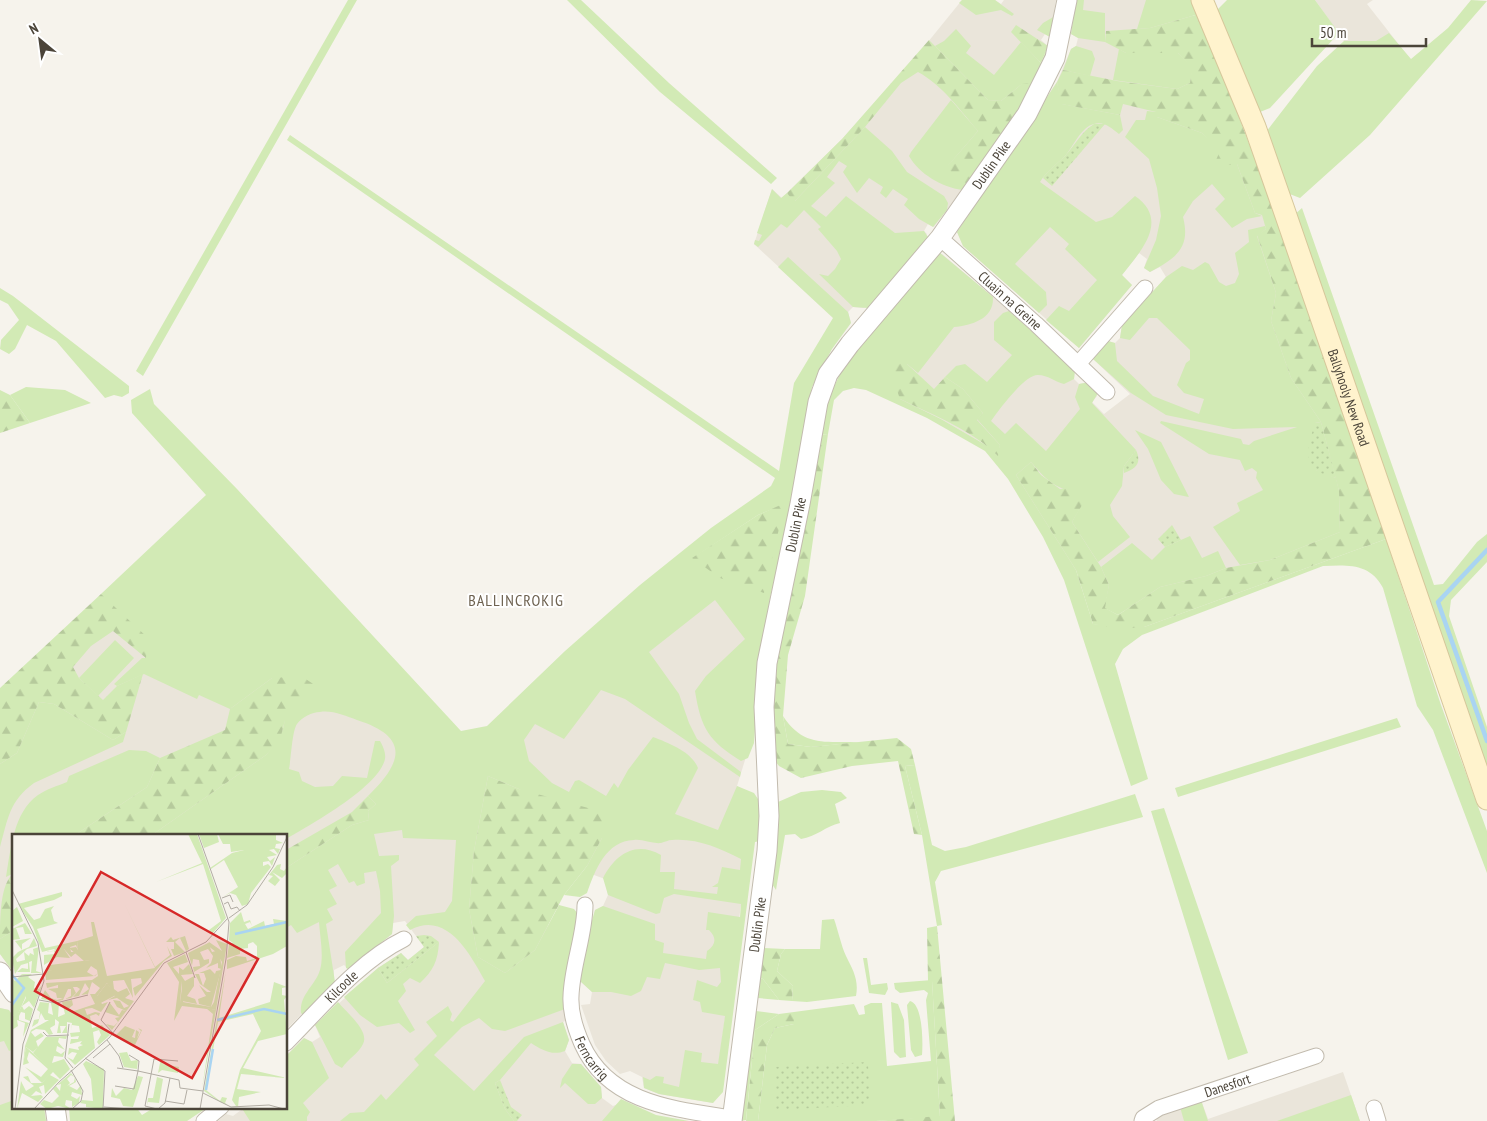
<svg xmlns="http://www.w3.org/2000/svg" width="1487" height="1121" font-family="'PT Sans Narrow',sans-serif">
<defs>
<pattern id="forest-firs" width="22" height="20" patternUnits="userSpaceOnUse" patternTransform="scale(1.25)"><rect width="22" height="20" fill="#d2eab5"/><path d="M5 1l3.5 6h-7zM16 11l3.5 6h-7z" fill="#b6ca9c"/></pattern>
<pattern id="park-dots" width="8" height="8" patternUnits="userSpaceOnUse" patternTransform="scale(1.25)"><rect width="8" height="8" fill="#d2eab5"/><path d="M2 2h.1M6 6h.1" fill="none" stroke="#b6ca9c" stroke-width="1.8" stroke-linecap="round"/></pattern>
</defs>
<rect width="100%" height="100%" fill="#f6f3ec"/>
<path fill="#eae5da" d="M962,0H995L1001,4L1004,0H1056L1050,37L1045,34L1041,40L1048,46L971,178L934,227L928,224L924,231L927,234L864,308L853,307L848,312L851,323L833,317L754,244L772,189L782,198L842,139L919,53Z
M1076,0H1187L1380,541L1144,627L1076,570L991,448L941,419L868,385L942,254L1025,324L1075,370L1074,379L1079,384L1090,382L1097,396L1092,402L1104,414L1130,394L1093,359L1108,341L1115,343L1120,338L1122,325L1166,277L1160,267L1150,272L1144,268L1147,259L1139,253L1122,275L1132,285L1079,348L963,246L957,232L1057,82L1071,49L1076,46L1078,38L1071,34Z
M1315,0H1373L1367,4L1411,60L1344,41Z
M227,502L449,735L502,733L775,551L745,760L737,786L749,793V849L713,1103L659,1094L644,1088L642,1077L630,1071L620,1074L606,1061L595,1045L581,1005L590,1004L592,992L580,981L595,910L603,906L608,895L605,879L594,875L519,789L567,1020L563,1022L569,1040L565,1051L572,1063L581,1064L601,1087L602,1098L613,1106L618,1104L637,1121H218L226,1114L233,1116L241,1110V1107H286V1056L304,1038L312,1042L320,1037L315,1025L378,968L401,953L408,960L424,947L405,921L393,923L392,934L348,969L344,965L334,970V980L286,1030V835H14V973L0,954V704Z
M0,1008L9,1010L14,1018V1107H44L46,1121H0Z
M1343,1072L1360,1121H1157L1155,1116L1201,1100L1208,1119Z"/>
<path fill="#d2eab5" fill-rule="evenodd" d="M348,0H357L143,376L136,371Z
M567,0H581L669,83L777,178L771,184L660,92Z
M962,0H995L1014,14L1012,16L1001,10L976,15L959,3Z
M1076,0H1084L1083,10L1105,13V42L1078,38L1071,34Z
M1146,0H1193L1199,14L1150,28L1137,29Z
M1227,0H1315L1339,33L1270,108L1260,112L1217,10Z
M1471,0L1487,1L1370,135L1300,198L1287,193L1266,132L1317,66L1344,41H1376L1389,33L1411,59L1448,28Z
M1055,16L1050,37L1037,30L1043,23Z
M956,29L971,46L966,53L994,75L1021,42L1041,63L1048,46L1051,49L1037,85L962,190C942,187 919,174 909,156L911,152L951,100L978,131L946,168L1022,84L1001,101L988,100L935,46L944,41Z
M1076,46L1092,51L1095,59L1090,76L1063,70L1071,49Z
M1119,49L1126,53H1178L1193,67L1190,83L1177,89L1113,80Z
M1057,82L1062,104L1120,115L1123,130L1119,134C1111,128 1104,121 1094,124C1081,127 1073,147 1065,156C1056,165 1047,171 1040,182L1096,222L1112,217L1135,196C1170,220 1141,251 1122,275L1132,285L1079,348L1046,320L1059,306L1069,311L1097,280L1065,249L1069,244L1050,227L1015,264L1046,292L1047,305L1039,313L963,246L957,232Z
M1147,111L1157,112V117L1202,133L1237,164L1255,213L1262,216L1247,219L1232,228L1215,209L1225,199L1212,184L1193,201L1183,217C1191,248 1176,258 1150,272L1144,268L1156,240L1161,216L1157,188L1149,159L1125,137L1136,120H1145Z
M865,127L892,151L907,172L944,196L948,203L947,210L933,227L919,219L904,205L908,199L893,189L886,198L880,193L883,187L869,178L857,193L843,172L847,166L839,161L827,177L835,183L811,206L826,217L846,196L895,233L924,231L928,237L886,290L868,308L853,307L819,274L828,276L835,269L841,259L837,251L818,229L821,227L804,210L787,228L781,224L758,247L754,244L755,240L759,241L762,235L757,233L772,189L781,198L787,193L795,201Z
M290,135L779,471L794,383L833,318L778,267L788,257L848,312L851,323L832,349L812,387L786,541L771,593L761,650L754,743L748,758L741,761C709,741 701,729 695,691L706,676L745,639L715,600L649,652L679,694L689,723L697,739L741,772L740,777L625,699L601,690L564,739L535,724L524,740L529,761L552,783L569,792L575,781L579,780L606,796L614,783L618,788L628,770L653,737C669,743 692,752 698,768L675,814L718,830L737,786L754,793L760,802V841L755,842L723,1092L713,1103L659,1094L644,1088L643,1077L650,1080L656,1076L664,1077L663,1083L679,1087L685,1050L702,1053L701,1062L718,1064L725,1016L702,1012L700,1002L693,1000L697,980L717,987L721,982L720,968L699,970L665,963L660,979L647,977L641,991L631,996L611,992H592L580,981L585,945L595,910L603,906L655,924V940L664,943L663,953L706,959L707,951C716,945 717,938 709,930H706L708,912L740,917L741,904L674,894L664,898L660,913L656,914L608,895L603,878C615,855 635,840 661,855L660,872H675L674,889L717,894L718,887H712L718,883L722,867L740,870L741,859C719,848 697,838 672,840C668,840 665,842 661,843C652,844 643,839 634,840C606,841 595,870 587,893L580,897L564,895L587,866L602,838L519,789L488,776L474,851L469,909L478,957L505,973L535,950L559,905L574,909L578,914L565,1009L505,1031L492,1029L479,1018L462,1027L434,1055L474,1091L524,1037L563,1022L569,1040L565,1051C552,1056 542,1050 531,1043L500,1080L495,1083L505,1109L514,1121H340L350,1113L364,1112L381,1094L386,1100L419,1065L414,1059L437,1036L426,1022L448,1006L452,1014L450,1020L453,1022L485,981C470,954 447,910 410,930L406,925L416,916L445,912L452,901L456,840L403,838L402,830L374,834L379,856L399,855V860L391,866L394,916L392,934L348,969L346,968L345,952L381,913L380,891L376,871L364,873L365,883L357,886L354,881L349,883L338,864L328,870L337,886L329,890L337,904L327,909L333,920L326,924L335,982L303,1015L301,1013C299,995 315,986 320,970C324,956 320,937 319,922L297,933L291,925L286,928V868L352,825L369,820L368,811L376,804L368,796C403,762 410,737 357,720C346,716 332,710 320,712C312,712 302,717 297,724C292,731 291,760 289,769L299,772L302,781L315,787L333,786L342,776L367,778L375,741H380C383,746 386,753 385,759C379,787 310,825 286,839V835H152L266,755C294,724 285,714 272,678L230,709L199,695L197,699L144,674L117,686L114,684L142,658H146L101,594L206,495L132,413L131,400L150,389L154,404L237,489L461,731L487,726L565,651L640,585L711,528L771,486L775,478L287,140ZM785,504L693,558L758,515Z
M1302,208L1434,585L1443,584L1477,542L1487,534V562L1451,600L1449,616L1487,727V775L1294,215Z
M1265,226L1266,229L1257,236L1276,293L1271,321L1291,378L1321,422L1315,423L1316,470L1336,478L1339,491L1340,532L1270,560L1240,565L1213,527L1240,511L1237,503L1263,490L1256,478L1257,472L1252,468L1245,471L1240,460L1209,454L1160,423L1161,421L1241,439L1243,444L1249,445L1254,441L1297,427L1233,429L1166,415L1131,393L1093,359L1108,341L1115,343L1117,361L1153,396L1199,414L1204,399L1184,393L1177,385L1186,363L1190,360V350L1157,318H1149L1130,340L1120,338L1122,325L1166,277L1182,266L1193,270L1205,262L1209,264L1219,282L1226,286L1235,283L1239,274L1235,253L1249,242L1248,230Z
M939,252L993,297C994,319 972,325 954,327L918,373L907,364L900,399L941,419L991,448L997,455L1000,445L977,419L983,413L963,389L945,377L956,366L965,364L987,382L1012,355L994,340V322L1003,313L1009,311L1075,370L1074,379L1064,384C1055,382 1048,375 1038,375C1025,374 999,410 991,421L1005,434L1016,423L1046,451L1080,409L1075,397L1079,384L1090,382L1098,393L1092,403L1136,450L1124,466L1122,486L1110,505L1113,516L1130,537L1098,562L1072,522L1087,495C1058,489 1051,486 1031,462L1016,475L1076,570L1093,624L1144,627L1386,539L1441,705L1487,831V873L1433,730L1417,706L1383,588C1370,563 1348,565 1323,566L1142,635L1123,649L1115,664L1148,779L1131,786L1064,580L1043,537L1008,479L985,451L927,418L866,390L854,388L843,391L834,400L828,434L818,435L824,407L844,366Z
M0,288L13,296L129,386V393L122,397L114,395L105,398L56,341L27,325L15,349L9,354L0,349L1,340L19,320L8,304L0,300Z
M26,387L65,390L91,403L30,423L10,395Z
M1135,430L1161,442L1189,497L1174,494L1161,480L1148,449Z
M1190,536L1202,558L1218,551L1226,568L1206,576L1160,587L1118,615L1104,608L1109,585L1101,567L1132,543L1152,560L1165,547Z
M115,640L134,658L98,696L79,678Z
M39,702L54,704L113,740L126,732L123,742L34,783C9,801 8,819 0,847V764L17,753Z
M783,716C804,748 826,741 861,742L811,747L788,744Z
M1397,718L1401,727L1178,797L1175,788Z
M129,750L146,751L160,758L147,787L75,835H14V873L6,877C11,849 13,813 38,795C47,789 57,786 67,782L69,776Z
M915,765L932,845L945,851L966,847L1135,794L1143,817L941,871L935,882L942,925L937,926L922,835L905,766Z
M822,790L841,792L847,798L835,804L840,823C826,826 816,837 801,839L795,834L785,835L776,890L772,884L778,802L801,792Z
M1164,808L1248,1053L1228,1060L1151,811Z
M834,919C838,930 841,945 846,956C853,970 859,980 856,996L807,1002L792,1001L793,986L777,971L781,954L785,949H820L822,920Z
M14,930V973L0,954V939Z
M439,942C438,961 433,971 420,983L410,978L403,984L406,991L398,1001L415,1030L410,1033L399,1023L377,1027L360,1015L344,997L378,968L387,983Z
M863,958H867L871,985L887,983L888,989L885,995L869,993Z
M760,978L763,979L779,1000L758,998Z
M932,980L940,1117L875,1121H758L767,1045L775,1028L794,1024V1012L854,1004L859,1015L865,1014L864,1006L871,1003H882L887,1066L931,1061L926,1000L928,993L924,990L900,993L895,989L894,983Z
M910,1001C923,1004 923,1043 922,1055L915,1057L911,1050L907,1005Z
M338,1002C346,1012 370,1031 363,1044C359,1053 348,1059 342,1068L335,1064L315,1025Z
M891,1002L898,1004L904,1020L906,1057L900,1058L894,1052Z
M0,1008L9,1010L14,1018V1049L9,1051L4,1041L0,1042Z
M756,1011L779,1014L755,1030L746,1120L741,1121L751,1033Z
M304,1038L312,1042L329,1078L303,1103L310,1112L307,1117V1121H250L241,1107H286V1056Z
M572,1064H581L601,1087L602,1098L595,1104H588L565,1083L560,1088L562,1079Z
M1351,1095L1360,1121H1277Z
M621,1099L656,1115L689,1121H602Z
M14,1100V1107H44L46,1121H0V1105Z
M1201,1100L1208,1121H1184L1180,1107Z
M69,1107H136L142,1115L155,1107H208L187,1121H70Z"/>
<path fill="url(#forest-firs)" d="M1199,14L1274,208L1386,539L1144,627L1120,629L1093,624L1076,570L1016,475L1031,462L1041,475L1060,489L1082,487L1088,495L1072,522L1101,567L1109,585L1105,608L1118,615L1160,587L1206,576L1226,568L1270,560L1340,532L1339,491L1321,422L1291,378L1271,321L1276,293L1257,235L1266,229L1262,215L1255,213L1237,164L1213,167L1220,151L1202,133L1157,117L1156,112L1123,104L1120,115L1061,104L1057,82L1063,70L1117,81L1177,89L1190,83L1192,67L1178,53H1126L1105,42L1106,31L1150,28Z
M1016,25L1048,46L1041,63L1011,32Z
M929,40L988,100L1001,101L1022,84L1034,83L1004,133L967,184L946,168L978,131C960,110 942,85 918,72L901,83L865,127L794,202L787,193L842,139Z
M896,361L907,364L934,389L945,377L963,389L983,413L977,420L1000,445L998,456C974,431 931,414 900,399L892,376Z
M0,390L10,395L30,423L0,433Z
M828,434L805,596L788,655L783,716L788,744L811,747L897,738L911,749L915,765L905,766L922,835L914,834L898,761L852,766L801,778L779,766L775,761L770,697L818,435Z
M785,503L764,593L720,578L692,558L758,515Z
M101,594L148,638L146,658L113,631L91,646L73,667L79,678L103,700L117,686L143,674L126,732L113,740L54,704L39,702L17,753L0,764V688Z
M301,676L321,689L286,716L280,740L266,755L152,835H75L147,787L160,758L225,730L230,709L272,678Z
M488,776L519,789L599,811L604,826L602,838L587,866L564,895L535,950L505,973L478,957L469,909L474,851Z
M368,796L376,804L368,811L369,820L352,825L286,868V850L352,812Z
M14,873V930L0,939C0,918 0,883 14,873Z
M937,926L955,1121H875L940,1116L932,981H928L927,928Z
M764,948L785,949L781,954L777,971L793,986L792,1001L779,1000L763,979L760,978Z
M794,1012V1024L775,1028L767,1045L758,1121H746L755,1030L779,1014Z"/>
<path fill="url(#park-dots)" d="M1094,124H1105L1052,186L1043,178C1049,169 1057,164 1065,156C1075,145 1081,132 1094,124Z
M1321,422L1336,478C1330,476 1321,474 1316,470C1302,460 1311,437 1315,423Z
M1136,450C1142,463 1136,469 1124,473V466Z
M1172,525L1181,540L1165,547L1158,539Z
M424,935L431,936L439,942L387,983L378,968L401,953L408,960L424,947L416,936Z
M868,1062L870,1105L776,1110L774,1067Z
M500,1080L511,1107L522,1115L517,1121H514L505,1109L495,1083Z"/>
<g fill="none" stroke-linecap="round" stroke-linejoin="round">
<path stroke="#a9d4f2" stroke-width="4.5" d="M1487,550L1438,602L1487,741"/>
<g stroke="#c2bbae" stroke-width="17">
<g id="minor">
<path id="s1" d="M940,238L1036,324L1107,392"/>
<path d="M1078,364L1145,288"/>
<path id="s2" d="M585,905C585,935 572,965 571,996C570,1013 575,1028 582,1044C609,1104 675,1109 732,1118"/>
<path id="s3" d="M286,1043C321,1008 359,961 404,939"/>
<path d="M1374,1108L1378,1121"/>
<path d="M204,1121L221,1107"/>
<path id="s4" d="M1142,1121L1143,1118L1159,1108L1316,1056"/>
</g>
</g>
<g stroke="#c2bbae" stroke-width="21">
<g id="tertiary">
<path d="M0,972L14,993"/>
<path d="M55,1107L57,1121"/>
<path id="s5" d="M732,1121L767,851L769,816L764,707L767,663L800,504L818,402L828,374L850,344L940,238L1027,114L1055,58L1067,0"/>
</g>
</g>
<g stroke="#d6c79b" stroke-width="23">
<g id="secondary">
<path id="s6" d="M1202,0L1255,127L1283,207L1487,799"/>
</g>
</g>
<use href="#minor" stroke="#fff" stroke-width="15"/>
<use href="#tertiary" stroke="#fff" stroke-width="19"/>
<use href="#secondary" stroke="#fff3cd" stroke-width="21"/>
</g>
<g text-anchor="middle" stroke-width="4" stroke-linejoin="round" paint-order="stroke">
<g font-size="14" fill="#4b4439" stroke="#fff">
<text dy="5" stroke="none"><textPath href="#s5" startOffset="1022">Dublin Pike</textPath></text>
<text dy="5" stroke="none"><textPath href="#s1" startOffset="94">Cluain na Greine</textPath></text>
<text dy="5" stroke="none"><textPath href="#s6" startOffset="424">Ballyhooly New Road</textPath></text>
<text dy="5" stroke="none"><textPath href="#s5" startOffset="602">Dublin Pike</textPath></text>
<text dy="5" stroke="none"><textPath href="#s5" startOffset="198">Dublin Pike</textPath></text>
<text dy="5" stroke="none"><textPath href="#s3" startOffset="79">Kilcoole</textPath></text>
<text dy="5" stroke="none"><textPath href="#s2" startOffset="159">Ferncarrig</textPath></text>
<text dy="5" stroke="none"><textPath href="#s4" startOffset="94">Danesfort</textPath></text>
</g>
<g font-size="16" letter-spacing="1" fill="#6e6250" stroke="#fff">
<text x="516" y="606">BALLINCROKIG</text>
</g>
</g>
<g transform="translate(12 834)">
<rect width="275" height="275" fill="#f6f3ec"/>
<path d="M176,0H185L214,84L200,100L197,96L209,87L191,30L144,48L190,29ZM187,0H205L207,8L192,14ZM206,0H264V6L271,9L264,10L263,14L268,15L266,20L262,15L257,16L265,21L255,23L258,27L263,23L260,32L257,27L251,28V32L256,30L259,33L239,59L236,70L230,72L224,61L218,59L211,63L226,53L212,26L199,35L198,34L220,19L232,16L219,18L218,10H211ZM269,30L268,35L272,37L275,33V39L270,44L260,38L268,46L263,52L256,47L261,42L257,41L265,31ZM112,69L143,133L158,121L155,112L160,122L152,127L123,162L121,154L130,149L129,144L119,145L121,164L112,146L101,147L102,155L106,158L115,154L118,160L113,164L122,167L100,196L94,190L102,192L106,188L103,184L108,183L93,178L98,169L107,181L110,176L114,177L105,173L101,166L108,167L112,174L117,172L105,164L96,166L103,162L95,149L85,162L90,170L96,168L89,178L80,174L73,175L75,181L83,178L88,179L87,182L84,180L78,182L80,194L90,191L98,201L87,211L85,208L89,201L87,196L81,198L83,214L63,231L55,223L61,226L65,219L60,218L56,221L57,214L67,216L66,213L71,211L68,210L70,207L58,210L59,205H66L67,202L59,203L58,199L68,198L67,192L60,191L59,197L60,189L55,188V199H50L54,192H48L49,199H45L47,188L43,185V191L38,194L41,200L37,201L33,196L24,195L19,198L23,203L29,199L32,202L24,207L26,213L21,218L14,213L11,231L13,212L19,196L37,186H33L29,179L26,189L20,193L22,186L27,185L28,178L25,176L28,168L37,169L36,179L41,181L39,169H47L46,183L53,180L50,168L60,166L61,171L56,175L62,177L83,170L78,160H83L88,154L80,148L76,160L69,161L77,155L73,149L67,162L61,163L68,155L65,153H61L64,159L59,164L53,165L59,162V155H56L51,166L43,168L29,165L33,156L39,164L45,166L51,164H45L44,159L36,155L46,154V151L35,154L34,149L80,146L86,142L85,136L79,132L75,138L82,142L86,139L83,142L34,146L33,137L77,131L78,126L72,127L57,114L64,113L66,116L65,107L81,102L79,88H82L95,142L143,134ZM5,73L11,87L0,93V77ZM229,78L232,88L238,86L240,92L238,88L233,90L236,95L252,87L253,92L262,90L261,85L275,87V112L261,120L215,135V126L224,122L234,123L235,127L245,124V112L241,108L236,110V114L228,115V120L215,124L217,110L221,109L217,106L218,89ZM13,89L20,100H13L11,93L4,94L8,105L0,106V95ZM173,102L177,115L174,117L168,104L163,108L173,118L162,122L159,115H162V108H154L159,103L161,106ZM19,104L10,110V116L17,113L22,104L25,112L15,115L4,125L5,128L13,126L12,118L17,122L18,119L22,121L21,115L27,113L24,137L30,139H19L20,127L17,128L18,138H5L10,134L16,135V129L9,131L3,140L0,124L6,118L1,109L6,118L10,116L3,107ZM196,109L200,118L204,117L208,123L210,135L206,134V129L194,134L199,129L201,122L196,115L188,118L192,126L197,125V129L182,138L181,133L188,132L187,126L181,125L180,132L176,119ZM52,115L58,124L45,123L32,131V121L43,120L42,117L33,118ZM173,120L176,128L161,133L167,140V133L171,136L177,130L181,140L169,141L173,147L182,142V152L175,162L183,165L185,170L170,167V147L168,168L204,176L190,255L201,180L195,175L170,172L162,187L167,148L155,129ZM198,135L203,140L204,137L209,136L199,173L187,170L186,165L194,162L187,151L195,158H199L188,150L183,140H187L191,152L194,145L192,139H187ZM214,136L207,184L258,168L262,148L275,153L270,154V161L275,162L272,166L275,200L246,207L231,234L275,244L229,240L225,255L249,258L227,263L226,273L219,272H224L220,266L228,236L249,197L241,180L206,188L194,256L208,267L210,263L215,264L213,269L216,271L208,268L192,257ZM10,140H20L16,143L23,148L22,154L27,155L30,151L22,174L17,167L10,172L12,176L17,172L21,175L18,187L13,185V179L9,178L7,182V186L17,189L11,203L13,189L5,186L6,192L0,196V182L6,179L14,164ZM113,192L123,196L120,203L123,204L124,196L127,198L125,205L129,197L126,194L130,196L123,211L103,202ZM55,202L54,205L47,204L46,208L53,216L45,212L44,217L49,220L53,217L51,223L42,222L40,229L52,225L58,235L48,245L41,238L38,241L47,246L33,260L32,251L27,253L30,260L24,257L19,262L29,261L31,263L26,268L10,259L5,275L9,247L14,257L22,252L11,243L16,242L19,249H30L40,237L21,219L34,203ZM115,218L119,227L126,226L125,235L112,233L107,219ZM149,224L151,230L167,233L166,239L150,236L146,239ZM59,239L62,243L59,241L55,245L58,249L55,252L62,248L63,243L64,248L57,252L65,256L69,251L70,261L60,258L59,262L65,265L68,262L67,269L60,273V267L54,266L53,271L59,275L46,272L35,275L28,270L32,266L40,269L47,262L41,255L44,252L48,257L49,250L45,251ZM126,242L131,243L121,273L111,272L108,265L99,263L100,254L104,262L112,254L120,256ZM145,243L151,245L147,269L136,268L135,272L136,264H141Z" fill="#d2eab5"/>
<path d="M50,58V62L42,66L12,74L22,86L28,84L33,75L42,72L39,76L42,87L46,89L25,95L33,114L65,107L66,116L64,111L58,113L59,118H65L59,123L52,115L47,119L42,115L30,118L21,93L6,70ZM204,106L215,110L204,176L170,170L168,168L171,147L175,154L172,156L171,168L199,173L202,168L210,128L204,118L195,111L197,108L210,117ZM78,126L82,130L73,134L33,137L38,131ZM10,140L13,149L18,150L17,155L6,180L0,182V144L3,147ZM95,149L104,161L85,171V162ZM14,213L41,237L30,249L13,233L29,243L36,235L17,218L15,225L17,229L11,231ZM74,227L92,235L91,275L74,273V270L68,269L70,266L81,267L79,245L71,230Z" fill="#d2eab5"/>
<path fill="none" stroke="#a9d4f2" stroke-width="2.5" d="M223,100L275,88M0,141L12,154L0,171M205,186L252,175L275,180M194,256L201,215"/>
<path fill="none" stroke="#b2ada4" stroke-width="1" d="M186,0L217,88L214,125L188,275M0,56L26,109L32,147L11,210L3,275M210,64L218,61L221,68M212,70L216,68L219,75L225,73L228,77M217,84L235,71L261,33L275,3M174,118L183,144M0,143L32,140M27,166L44,169L76,161M98,168L89,186L101,199M57,190L53,224L61,234M31,198L35,202L57,201M95,206L107,222L111,234M117,221L127,227L126,237L167,246L168,254L191,257M73,224L93,237L91,275M81,224L98,210M59,236L71,257L69,267L60,275M103,252L122,255L126,237L105,234M191,259L219,273L257,271L272,275M153,267L172,270L175,256M92,273L118,275M22,275L47,248L98,203L152,129L194,108L216,84M145,275L133,272L142,225L166,227M146,275L153,269L158,244"/>
<path fill="#d62828" fill-opacity="0.15" stroke="#d62828" stroke-width="2.5" d="M89,38L246,125L180,244L23,157Z"/>
<rect width="275" height="275" fill="none" stroke="#4b4439" stroke-width="2.5"/>
</g>
<g transform="translate(40 40) rotate(331)" stroke="#ffffff" stroke-width="4" paint-order="stroke">
<path d="M0-4L9 19L0 12L-9 19Z" fill="#4b4439"/>
<text y="-8" font-size="14" font-weight="bold" text-anchor="middle" fill="#4b4439">N</text>
</g>
<path d="M1312 38v8h114v-8" fill="none" stroke="#4b4439" stroke-width="2.5"/>
<text x="1320" y="38" font-size="15" fill="#4b4439" stroke="#ffffff" stroke-width="4" paint-order="stroke">50 m</text>
</svg>
